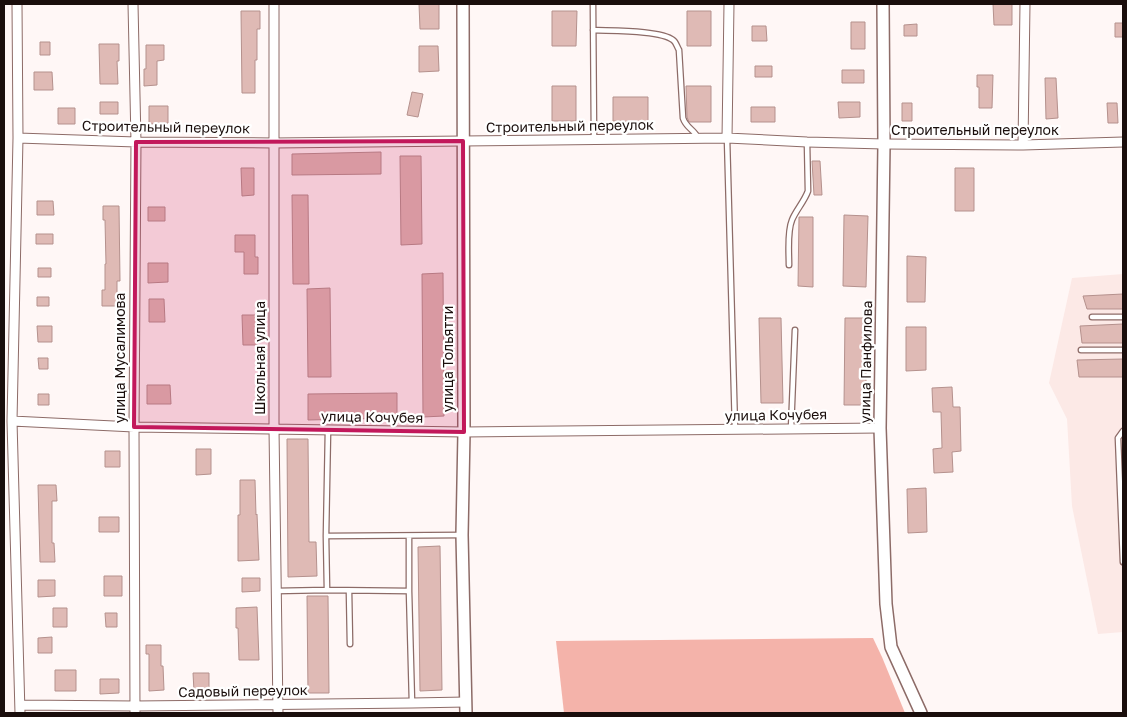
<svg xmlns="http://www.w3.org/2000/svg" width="1127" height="717" font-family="'Golos Text',sans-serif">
<rect width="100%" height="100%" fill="#fff7f6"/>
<path fill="#fce9e6" d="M1123,274V632L1098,634L1072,506L1067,419L1049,383L1072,278Z"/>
<path fill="#f4b3aa" d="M873,638L882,657L905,713H564L556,641Z"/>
<path fill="#dfbab5" stroke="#b5918d" d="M419,4H439V29H420Z
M993,4H1012V25H994Z
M241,11H260V29H257V60H255V93H242Z
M552,11H577L576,46H552Z
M687,11H711V46H687Z
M851,22H865V49H851Z
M1115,23H1123V37H1115Z
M917,24V36H904V25Z
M752,26H766L767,41H752Z
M40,42H50V55H40Z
M99,44H119V61H117L118,84H100Z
M146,45H164V60L157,61V85L144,86V69H146Z
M419,46H438L439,71L419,72Z
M755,66H772V77H755Z
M842,70H864V83H842Z
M34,72H52L53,90H34Z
M977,75H993L992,108H979V87H977Z
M1045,78H1056L1058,118L1046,119Z
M552,86H576V121H552Z
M686,86H711V122H689L687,117Z
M412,92L423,94L418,117L407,115Z
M613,97H648V122L613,121Z
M100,102H118V114H100Z
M838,102H860V117L839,118Z
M902,103H912V121H902Z
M1107,103H1117L1118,123H1108Z
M149,106H168V123L149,124Z
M751,107H775V122H751Z
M58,108H75V124H58Z
M381,152V174L292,175V154Z
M400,156H421L422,244L401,245Z
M812,161H820L822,195H814Z
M241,168H254V195L242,196Z
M955,168H974V211H955Z
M292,195H308L309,284H293Z
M37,201H53L54,215H37Z
M103,206H119L120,281H117V306H102V290H105V264H106L105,220H103Z
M148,207H165V221H148Z
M844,215L868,216L866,287L843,286Z
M799,217H813V287L798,286Z
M36,234H53V244H36Z
M235,235H255V257H258V274H244V252H235Z
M907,256L926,257L925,302H907Z
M148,263H168V282L148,283Z
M38,268H51V277H38Z
M443,273L444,416L423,417L422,274Z
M330,288L331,377H308L307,289Z
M1123,294V309H1087L1083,296Z
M37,297H49V306H37Z
M149,299H164L165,322H149Z
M242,315H256L257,345H243Z
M759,318H781L783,403H761Z
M845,318H866V405H844Z
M1123,324V343H1082L1080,326Z
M37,326H52V342H38Z
M906,327H926V370L906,371Z
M38,358H48V369H39Z
M1123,359V377H1079L1077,360Z
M147,385H170L171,404H147Z
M952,387L953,407H960L961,451L952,452L953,472L934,473L933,449L942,448L941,412H933L932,388Z
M397,393V418L308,420V394Z
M38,394H49V405H38Z
M287,439H308L309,542H316L317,576L288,577Z
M196,449H211V474L196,475Z
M105,451H120V467H105Z
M240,480H255L256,515L257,514L259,560L238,561V515H240Z
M38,485H56L57,501H52V543H54L55,562H40Z
M926,488L927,532L908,533L907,489Z
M99,517H119V532H99Z
M440,546L442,690L420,691L418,547Z
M104,576H122V596H104Z
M242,578H260V591L242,592Z
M38,580H55V596L38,597Z
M307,596H328L329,693H308Z
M257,607L259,660H239L238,628H236V608Z
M53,608H67V627H53Z
M105,613H117V627H106Z
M52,637V653H38V638Z
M146,645H161V666H163L164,690L149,691V654H146Z
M55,670H76V691H55Z
M193,673H209V691H194Z
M100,679H119V693L100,694Z"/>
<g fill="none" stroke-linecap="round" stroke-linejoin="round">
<g stroke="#8d6b67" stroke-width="7">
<path id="service" d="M593,4L594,139
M593,30C610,31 661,30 673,40C676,42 677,47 679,50L683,118C686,128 694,129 698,138
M727,138L735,429
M789,265C789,252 787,232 792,220C796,210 804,202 808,191L807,142
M1092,317H1123
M1081,350H1123
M791,429L795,330
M1123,431L1118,438L1123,562
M326,536L462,535
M409,536V591L412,703
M327,590L326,536L328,430
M276,591L327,590L409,591
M349,591L350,644"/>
</g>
<g stroke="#8d6b67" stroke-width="11">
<path id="minor" d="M17,4L18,138L12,421L20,713
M133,4L136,142L134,427L135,713
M274,4V429L278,713
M18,138L136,142L274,143L727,138L807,142L884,144L1023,145L1123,142
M727,138L729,4
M1023,145L1025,4
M12,421L134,427L464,432L880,428
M20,705L135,706L412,703L466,702"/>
</g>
<g stroke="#8d6b67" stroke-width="14">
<path id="tertiary" d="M463,4L464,432L462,535L466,713
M883,4L884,144L880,428L886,604L891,647L921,713"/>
</g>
<use href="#service" stroke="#fff" stroke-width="4.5"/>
<use href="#minor" stroke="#fff" stroke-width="9"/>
<use href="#tertiary" stroke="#fff" stroke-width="11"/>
</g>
<path fill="#c2185b" fill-opacity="0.2" stroke="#c2185b" stroke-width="4" stroke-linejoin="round" d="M463,141L464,432L134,427L136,142Z"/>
<g text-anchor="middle" stroke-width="4.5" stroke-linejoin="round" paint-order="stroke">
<g font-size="14" fill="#1a0e0c" stroke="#fff">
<text transform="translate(570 126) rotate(-1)" y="5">Строительный переулок</text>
<text transform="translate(166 127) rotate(1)" y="5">Строительный переулок</text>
<text x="975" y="135">Строительный переулок</text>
<text transform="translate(120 358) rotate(-90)" y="5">улица Мусалимова</text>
<text transform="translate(260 358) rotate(-90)" y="5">Школьная улица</text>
<text transform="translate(448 359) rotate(-90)" y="5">улица Тольятти</text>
<text transform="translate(866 362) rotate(-89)" y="5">улица Панфилова</text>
<text transform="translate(776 415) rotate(-1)" y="5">улица Кочубея</text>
<text transform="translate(372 417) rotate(1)" y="5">улица Кочубея</text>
<text transform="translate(243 691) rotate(-1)" y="5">Садовый переулок</text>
</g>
</g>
<rect width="1127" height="717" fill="none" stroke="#1a0e0c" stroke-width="10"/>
</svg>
